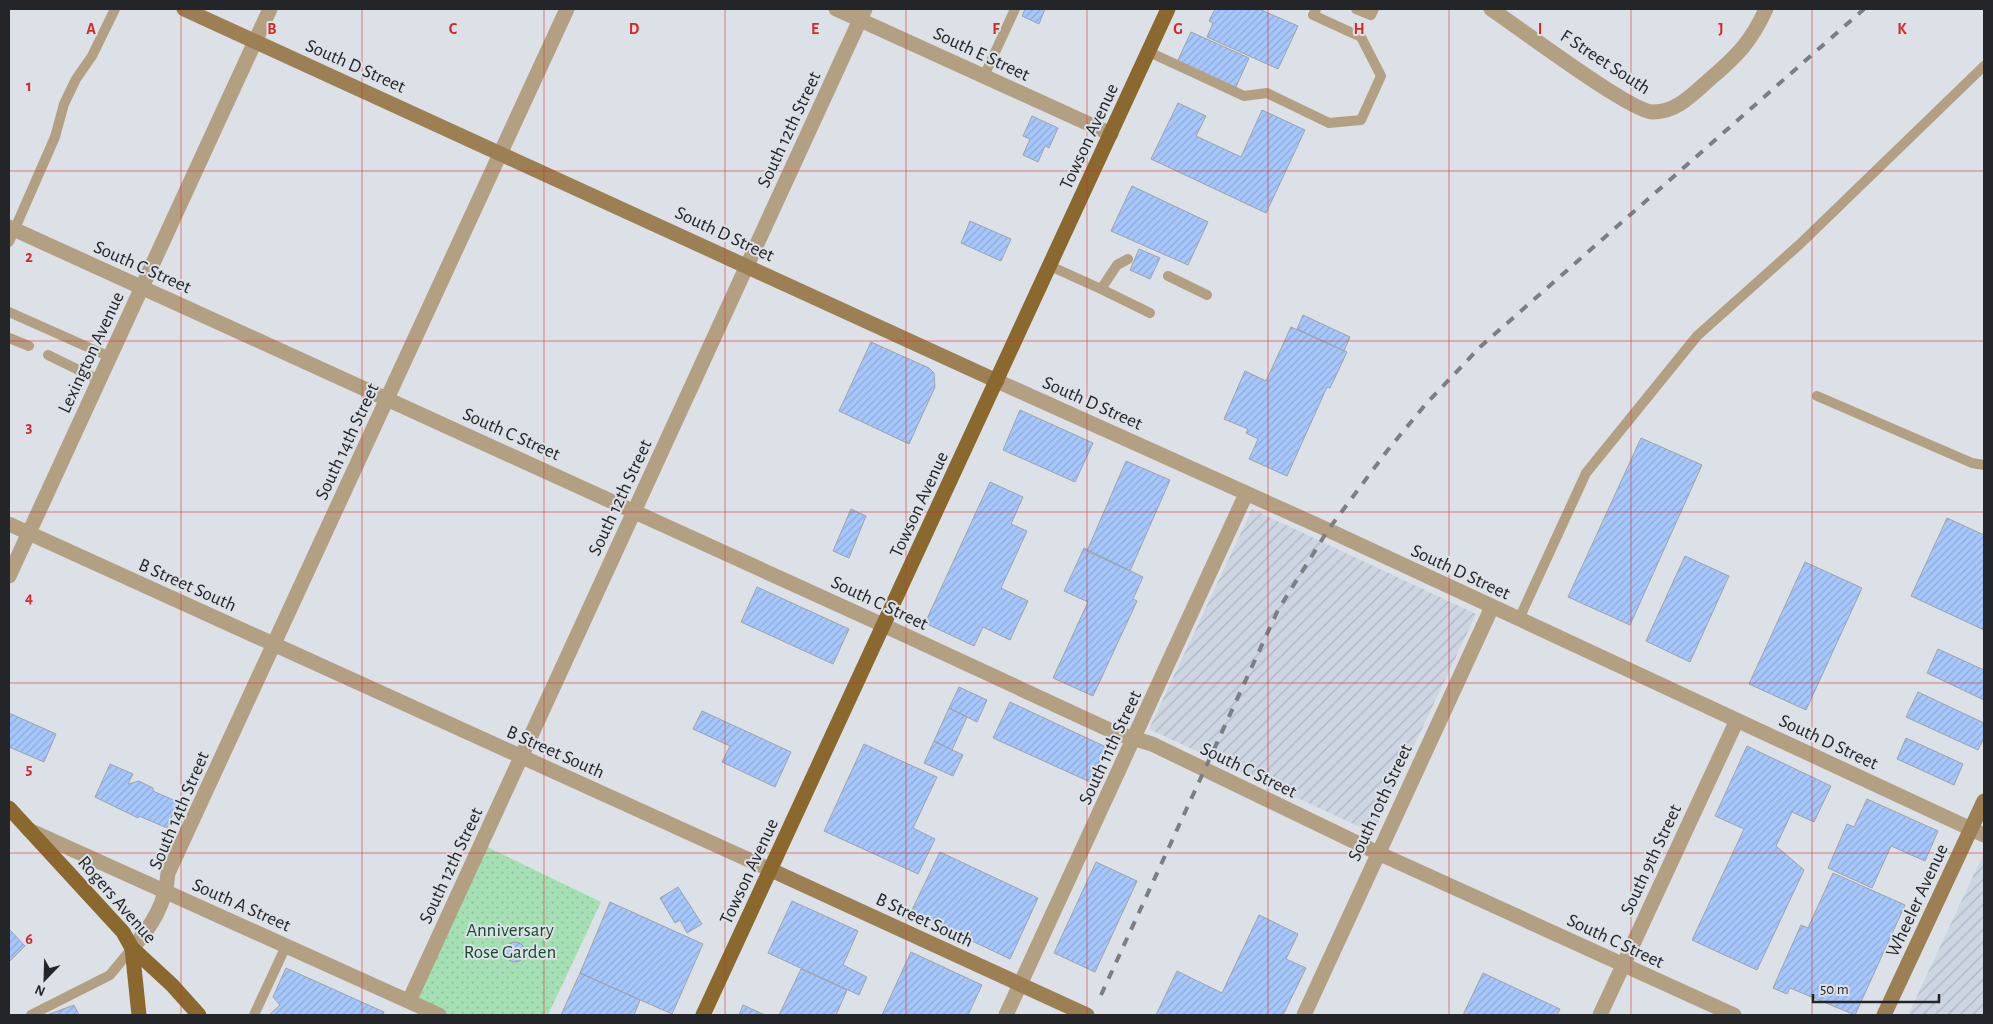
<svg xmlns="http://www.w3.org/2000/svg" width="1993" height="1024" font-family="'Alegreya Sans',sans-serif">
<defs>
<pattern id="industrial-furrows" width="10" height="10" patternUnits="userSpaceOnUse" patternTransform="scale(1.25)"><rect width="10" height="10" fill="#cdd5e3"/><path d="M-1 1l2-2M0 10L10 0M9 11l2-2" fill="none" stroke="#b0b7c3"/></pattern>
<pattern id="green-dots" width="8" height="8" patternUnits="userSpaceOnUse" patternTransform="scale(1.25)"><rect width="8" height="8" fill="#a5dfb4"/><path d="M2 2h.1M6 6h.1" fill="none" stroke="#8ebf9b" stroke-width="1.8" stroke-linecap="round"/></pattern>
<pattern id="building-hatch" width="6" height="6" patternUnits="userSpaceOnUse" patternTransform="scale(1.25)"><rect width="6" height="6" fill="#a6c7fb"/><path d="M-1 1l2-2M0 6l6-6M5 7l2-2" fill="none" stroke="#8fabd7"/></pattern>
</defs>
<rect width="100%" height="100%" fill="#dce1e8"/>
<path fill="url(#industrial-furrows)" d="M1252,509L1476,614L1373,833L1149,729Z
M1984,853V1015H1908Z"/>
<path fill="url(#green-dots)" d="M481,844L601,902L548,1015H439L409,1001Z"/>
<path fill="url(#building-hatch)" stroke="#9fa3aa" d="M1025,9H1045L1039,24L1022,16Z
M1215,9H1259L1298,26L1278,69L1207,37L1213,23L1209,21Z
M1191,32L1249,58L1235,89L1177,62Z
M1178,103L1206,116L1196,136L1241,157L1262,110L1305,130L1266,213L1151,159Z
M1032,116L1058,128L1049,148L1045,146L1038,162L1023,155L1030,139L1023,136Z
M1132,186L1208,222L1188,265L1111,231Z
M970,221L1011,239L1001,261L961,243Z
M1139,249L1160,258L1150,279L1130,270Z
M1303,315L1350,337L1344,351L1297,329Z
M1291,327L1347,352L1330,388L1327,387L1287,476L1249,459L1258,439L1246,433L1248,429L1224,419L1245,371L1266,381Z
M871,342L929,368L934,373L935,387L909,444L839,411Z
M1020,410L1093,443L1075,482L1003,450Z
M1641,438L1702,465L1630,625L1568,597Z
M1126,461L1170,480L1130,571L1087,551Z
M990,482L1023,497L1011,524L1027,531L1001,588L1028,601L1010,640L983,627L974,646L925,623Z
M851,509L866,516L849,558L833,551Z
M1947,518L1984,535V630L1911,596Z
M1084,548L1143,577L1133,599L1137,601L1093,696L1053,678L1088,602L1064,591Z
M1685,556L1729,576L1690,662L1646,641Z
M1805,562L1862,588L1806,710L1749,684Z
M757,587L849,629L833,664L741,622Z
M1938,649L1984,670V700L1927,673Z
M959,687L987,700L977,722L949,708Z
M1918,692L1984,723V738L1978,750L1906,717Z
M1010,702L1106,747L1090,782L993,738Z
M949,708L967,717L952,750L934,741Z
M702,711L791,752L775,787L722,762L730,746L693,729Z
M9,713L56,734L44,762L9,747Z
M1906,738L1963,764L1954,785L1897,759Z
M934,741L963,755L953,776L924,763Z
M864,744L937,777L913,828L935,839L918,874L824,831Z
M1747,746L1831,786L1814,822L1792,812L1776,846L1804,870L1757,970L1692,940L1744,829L1715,816Z
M110,764L133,774L128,784L139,781L153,788V791L178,802L167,828L139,816L138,818L95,797Z
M1867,799L1938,831L1925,861L1891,846L1872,888L1828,868L1847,824L1854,827Z
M940,852L1038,898L1010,959L911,912Z
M1096,862L1137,881L1095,972L1054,953Z
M1833,873L1905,905L1855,1015L1790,988L1787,994L1773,988L1801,925L1808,928Z
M678,887L702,924L687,933L680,920L675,923L660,898Z
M792,901L858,931L843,965L867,977L859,995L768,953Z
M610,902L703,944L672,1014L580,973Z
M1259,915L1298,934L1286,959L1306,968L1283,1015H1156L1177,971L1222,993Z
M9,929L25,946L9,962Z
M505 952a10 10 0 1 1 20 0a10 10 0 1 1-20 0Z
M911,952L982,985L968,1015H882Z
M286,968L384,1012L383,1015H269L280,1005L273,997Z
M801,969L847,990L836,1015H779Z
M580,973L640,1000L634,1015H561Z
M1483,973L1560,1009L1557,1015H1463Z
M74,1005L79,1015H47Z
M743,1005L765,1015H739Z"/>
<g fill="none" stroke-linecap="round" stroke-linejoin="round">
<path stroke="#b3a083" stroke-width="10" d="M1356,9L1371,15L1374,9
M1149,52L1244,96L1267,93L1329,123L1361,120L1381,76L1361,37L1313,15L1316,9
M984,76L1015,9
M9,242L55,137L64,104L76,79L92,56L115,9
M1050,266L1101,289L1117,265L1128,259
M1168,276L1207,295
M1101,289L1150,313
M9,312L110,357
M9,338L29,346
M48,355L99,380
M1817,396L1972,463L1984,465
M1519,619L1586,473L1697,336L1800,244L1984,66
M31,1015L110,975L132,948
M254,1015L286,946"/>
<path stroke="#b3a083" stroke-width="15" d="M836,9L1111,134
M1491,9C1518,27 1628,110 1652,112C1676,113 1693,94 1710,79C1737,56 1751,42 1766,9
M9,227L883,625L1116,733L1152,744L1378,853L1734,1015
M997,381L1328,530L1984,835
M9,524L771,870
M9,576L270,9
M29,830L439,1015
M132,948C152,926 166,903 168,873L567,9
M409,1001L865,9
M1006,1015L1246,494
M1304,1015L1492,607
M1600,1015L1737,720"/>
<path stroke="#9c8053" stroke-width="15" d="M184,9L997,381
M771,870L1087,1015
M1884,1015L1984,801"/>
<path stroke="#8b692e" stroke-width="15" d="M9,808L123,932L132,948L172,985L199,1015
M132,948L139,1015
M703,1015L1168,9"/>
<path stroke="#7c7e83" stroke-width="4" stroke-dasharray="9 9" stroke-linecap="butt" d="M1101,995L1278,610L1328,530L1387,451L1425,405L1480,347L1864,9"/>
</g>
<path fill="none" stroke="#d62828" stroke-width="1" stroke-opacity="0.55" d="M181,9V1015M362,9V1015M544,9V1015M725,9V1015M906,9V1015M1087,9V1015M1268,9V1015M1449,9V1015M1631,9V1015M1812,9V1015M9,171H1984M9,341H1984M9,512H1984M9,683H1984M9,853H1984"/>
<g text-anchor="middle" stroke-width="4" stroke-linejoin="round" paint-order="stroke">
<g font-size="19" fill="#242528" stroke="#dce1e8">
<text transform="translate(982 53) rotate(25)" y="7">South E Street</text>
<text transform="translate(1606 61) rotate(33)" y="7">F Street South</text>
<text transform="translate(356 65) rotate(24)" y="7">South D Street</text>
<text transform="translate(788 129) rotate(-65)" y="7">South 12th Street</text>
<text transform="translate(1088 136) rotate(-65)" y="7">Towson Avenue</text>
<text transform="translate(725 233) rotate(25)" y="7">South D Street</text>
<text transform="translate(143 266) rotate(24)" y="7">South C Street</text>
<text transform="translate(90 352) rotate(-65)" y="7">Lexington Avenue</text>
<text transform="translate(1093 402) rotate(24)" y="7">South D Street</text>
<text transform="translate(512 433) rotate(24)" y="7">South C Street</text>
<text transform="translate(346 441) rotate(-65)" y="7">South 14th Street</text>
<text transform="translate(619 497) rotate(-65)" y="7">South 12th Street</text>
<text transform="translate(918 504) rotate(-65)" y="7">Towson Avenue</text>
<text transform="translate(1461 571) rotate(25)" y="7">South D Street</text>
<text transform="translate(188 584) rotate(24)" y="7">B Street South</text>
<text transform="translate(880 602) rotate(25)" y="7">South C Street</text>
<text transform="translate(1829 741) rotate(25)" y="7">South D Street</text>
<text transform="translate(1109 747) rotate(-65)" y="7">South 11th Street</text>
<text transform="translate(556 751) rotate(24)" y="7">B Street South</text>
<text transform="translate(1249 769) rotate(26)" y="7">South C Street</text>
<text transform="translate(1379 802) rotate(-65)" y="7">South 10th Street</text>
<text transform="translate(178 810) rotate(-67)" y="7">South 14th Street</text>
<text transform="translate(1650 859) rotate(-65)" y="7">South 9th Street</text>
<text transform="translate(450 865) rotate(-65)" y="7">South 12th Street</text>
<text transform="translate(748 871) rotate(-65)" y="7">Towson Avenue</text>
<text transform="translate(118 899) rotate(49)" y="7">Rogers Avenue</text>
<text transform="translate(1916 900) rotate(-65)" y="7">Wheeler Avenue</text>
<text transform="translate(242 904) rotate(24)" y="7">South A Street</text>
<text transform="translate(925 919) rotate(25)" y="7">B Street South</text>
<text transform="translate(1616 940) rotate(25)" y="7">South C Street</text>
</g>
<g font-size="19" fill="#174c2b" stroke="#dce1e8">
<text x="510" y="936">Anniversary<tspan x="510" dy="22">Rose Garden</tspan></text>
</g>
</g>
<g font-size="16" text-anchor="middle" font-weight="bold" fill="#d62828" stroke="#dce1e8" stroke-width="4" stroke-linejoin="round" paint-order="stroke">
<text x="91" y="34">A</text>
<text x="272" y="34">B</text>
<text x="453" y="34">C</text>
<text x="634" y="34">D</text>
<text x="815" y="34">E</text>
<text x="996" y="34">F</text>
<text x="1178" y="34">G</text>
<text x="1359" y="34">H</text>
<text x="1540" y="34">I</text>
<text x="1721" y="34">J</text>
<text x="1902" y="34">K</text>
<text x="29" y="91">1</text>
<text x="29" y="262">2</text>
<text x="29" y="432">3</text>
<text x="29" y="603">4</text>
<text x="29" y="774">5</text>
<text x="29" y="944">6</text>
</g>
<rect width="1993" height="1024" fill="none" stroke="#242528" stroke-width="20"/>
<g transform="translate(45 979) rotate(203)" stroke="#dce1e8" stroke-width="4" paint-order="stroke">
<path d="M0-4L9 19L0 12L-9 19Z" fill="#242528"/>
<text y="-8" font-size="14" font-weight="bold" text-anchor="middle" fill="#242528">N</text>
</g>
<path d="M1813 994v8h126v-8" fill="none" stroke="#242528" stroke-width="2.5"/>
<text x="1820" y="994" font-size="15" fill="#242528" stroke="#dce1e8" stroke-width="4" paint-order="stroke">50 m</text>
</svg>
